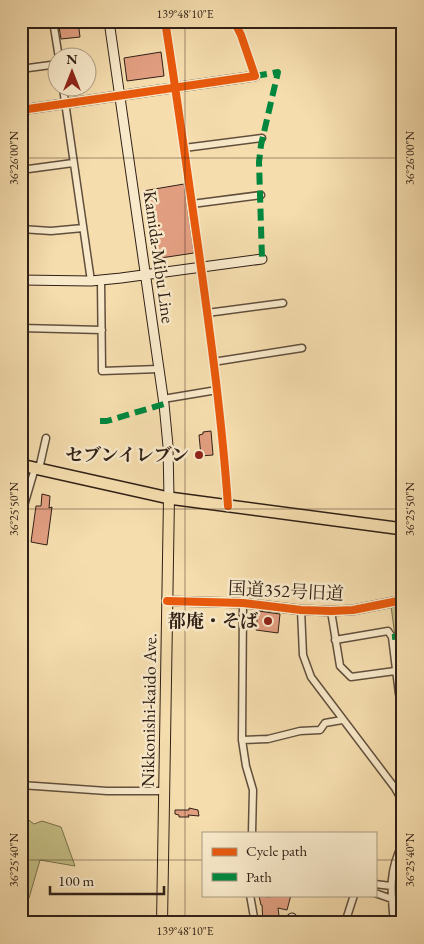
<svg xmlns="http://www.w3.org/2000/svg" width="424" height="944" font-family="'EB Garamond','Noto Serif JP',serif">
<rect width="100%" height="100%" fill="#f5ddae"/>
<filter id="stains"><feTurbulence type="fractalNoise" baseFrequency=".004" numOctaves="4"/><feColorMatrix values="0 0 0 0 .2 0 0 0 0 .09 0 0 0 0 .02 0 0 0 .5 -.17"/></filter>
<radialGradient id="worn" r=".72"><stop offset=".6" stop-color="#630" stop-opacity="0"/><stop offset="1" stop-color="#630" stop-opacity=".3"/></radialGradient>
<path fill="#c4bf85" stroke="#7a704e" d="M403,603V643L396,644L391,606Z
M22,815L34,824L42,821L61,827L75,866L40,860L29,898L21,889Z"/>
<path fill="#e19e80" stroke="#302016" d="M58,21H78L80,37L61,39Z
M161,52L164,76L127,81L124,58Z
M184,184L194,253L154,259L143,191Z
M211,431L213,455L201,456L199,435L203,434V432Z
M42,494L50,496L49,508L52,507L47,545L31,542L36,506H41Z
M258,611L280,614L278,633L256,630Z
M189,808L198,810L199,816L188,815L189,817H179V815L175,814V810H189Z
M266,895V897L291,895L287,910L278,908L280,923H263L262,905H261L259,896Z"/>
<g fill="none" stroke-linecap="round" stroke-linejoin="round">
<g stroke="#614f3c" stroke-width="9">
<path id="street" d="M53,21L59,58
M165,21C177,96 187,171 198,246C210,332 222,419 228,506
M234,21L241,35L255,76
M21,69L58,64
M63,88L91,281
M184,148L262,138
M21,170L73,163
M192,204L261,195
M21,229L51,231L83,228
M101,280L102,371L159,369
M207,313L283,303
M21,328L102,330
M213,362L302,348
M163,399L217,390
M39,469L46,438
M21,516L35,468
M243,603L242,740L246,766L253,790L252,833
M301,610L303,655L311,677L395,788L403,802
M331,611L340,666L351,677L395,671
M335,640L388,631L392,637L399,694
M242,740L268,739L300,731L320,730L325,723L342,720
M21,785L107,791H164
M375,884L391,886
M375,893L392,899
M250,895L255,923
M345,923L354,895
M394,923C391,892 388,872 403,843"/>
</g>
<g stroke="#302016" stroke-width="11">
<path id="secondary" d="M109,21L164,404L168,446L169,498
M21,110L255,76
M21,280L91,281L121,278L262,259
M167,601L243,603L301,610L331,611L353,610L403,600
M288,923L292,918"/>
</g>
<g stroke="#302016" stroke-width="12">
<path id="primary" d="M162,923L169,498"/>
</g>
<g stroke="#302016" stroke-width="14">
<path id="highway" d="M21,465L169,498L403,529"/>
</g>
<use href="#street" stroke="#f8e9ca" stroke-width="6"/>
<use href="#secondary" stroke="#f8e9ca" stroke-width="9"/>
<use href="#primary" stroke="#f5ddae" stroke-width="10"/>
<use href="#highway" stroke="#f5ddae" stroke-width="11"/>
<path stroke="#00873e" stroke-width="6" stroke-dasharray="12 6" stroke-linecap="butt" d="M255,76L278,72L261,145L259,162L262,259
M100,421H107L164,404
M392,637L403,636"/>
<g stroke="#f8e9ca" stroke-width="11">
<path id="cycleway" d="M165,21C177,96 187,171 198,246C210,332 222,419 228,506
M21,110L255,76L241,35L234,21
M167,601L243,603L301,610L331,611L353,610L403,600"/>
</g>
<use href="#cycleway" stroke="#e8590c" stroke-width="8"/>
</g>
<path fill="none" stroke="#302016" stroke-width="1" stroke-opacity="0.45" d="M185,21V923M21,158H403M21,509H403M21,860H203M375,860H403"/>
<g fill="#8f2418" stroke="#f8e9ca" stroke-width="2">
<circle cx="199" cy="455" r="5"/>
<circle cx="268" cy="621" r="5"/>
</g>
<g text-anchor="middle" stroke-width="5" stroke-linejoin="round" paint-order="stroke">
<g font-size="18" fill="#302016" stroke="#f8e9ca">
<text transform="translate(159 257) rotate(82)" y="6">Kamida-Mibu Line</text>
<text transform="translate(286 591) rotate(3)" y="6">国道352号旧道</text>
<text transform="translate(149 710) rotate(-89)" y="6">Nikkonishi-kaido Ave.</text>
</g>
<g font-size="18" font-weight="bold" fill="#302016" stroke="#f8e9ca" text-anchor="end">
<text x="189" y="461">セブンイレブン</text>
<text x="258" y="627">都庵・そば</text>
</g>
</g>
<rect width="424" height="944" fill="none" stroke="#f5ddae" stroke-width="55"/>
<rect x="202" y="832" width="175" height="65" fill="#f8e9ca" stroke="#a89982"/>
<rect x="212" y="848" width="25" height="8" fill="#e8590c" stroke="#a89982"/>
<text x="246" y="856" font-size="15" fill="#302016">Cycle path</text>
<rect x="212" y="873" width="25" height="8" fill="#00873e" stroke="#a89982"/>
<text x="246" y="882" font-size="15" fill="#302016">Path</text>
<g transform="translate(72 72)"><circle r="24" fill="#f8e9ca" stroke="#a89982"/>
<path d="M0-4L9 19L0 12L-9 19Z" fill="#8f2418"/>
<text y="-8" font-size="14" font-weight="bold" text-anchor="middle" fill="#302016">N</text>
</g>
<path d="M50 886v8h114v-8" fill="none" stroke="#302016" stroke-width="2.5"/>
<text x="58" y="886" font-size="15" fill="#302016" stroke="#f8e9ca" stroke-width="4" paint-order="stroke">100 m</text>
<rect x="28" y="28" width="368" height="888" fill="none" stroke="#302016" stroke-width="2"/>
<g font-size="12" text-anchor="middle" fill="#302016">
<text x="185" y="18">139°48'10"E</text>
<text transform="translate(14 158) rotate(-90)" y="4">36°26'00"N</text>
<text transform="translate(410 158) rotate(-90)" y="4">36°26'00"N</text>
<text transform="translate(14 509) rotate(-90)" y="4">36°25'50"N</text>
<text transform="translate(410 509) rotate(-90)" y="4">36°25'50"N</text>
<text transform="translate(14 860) rotate(-90)" y="4">36°25'40"N</text>
<text transform="translate(410 860) rotate(-90)" y="4">36°25'40"N</text>
<text x="185" y="935">139°48'10"E</text>
</g>
<rect width="100%" height="100%" filter="url(#stains)"/>
<rect width="100%" height="100%" fill="url(#worn)"/>
</svg>
